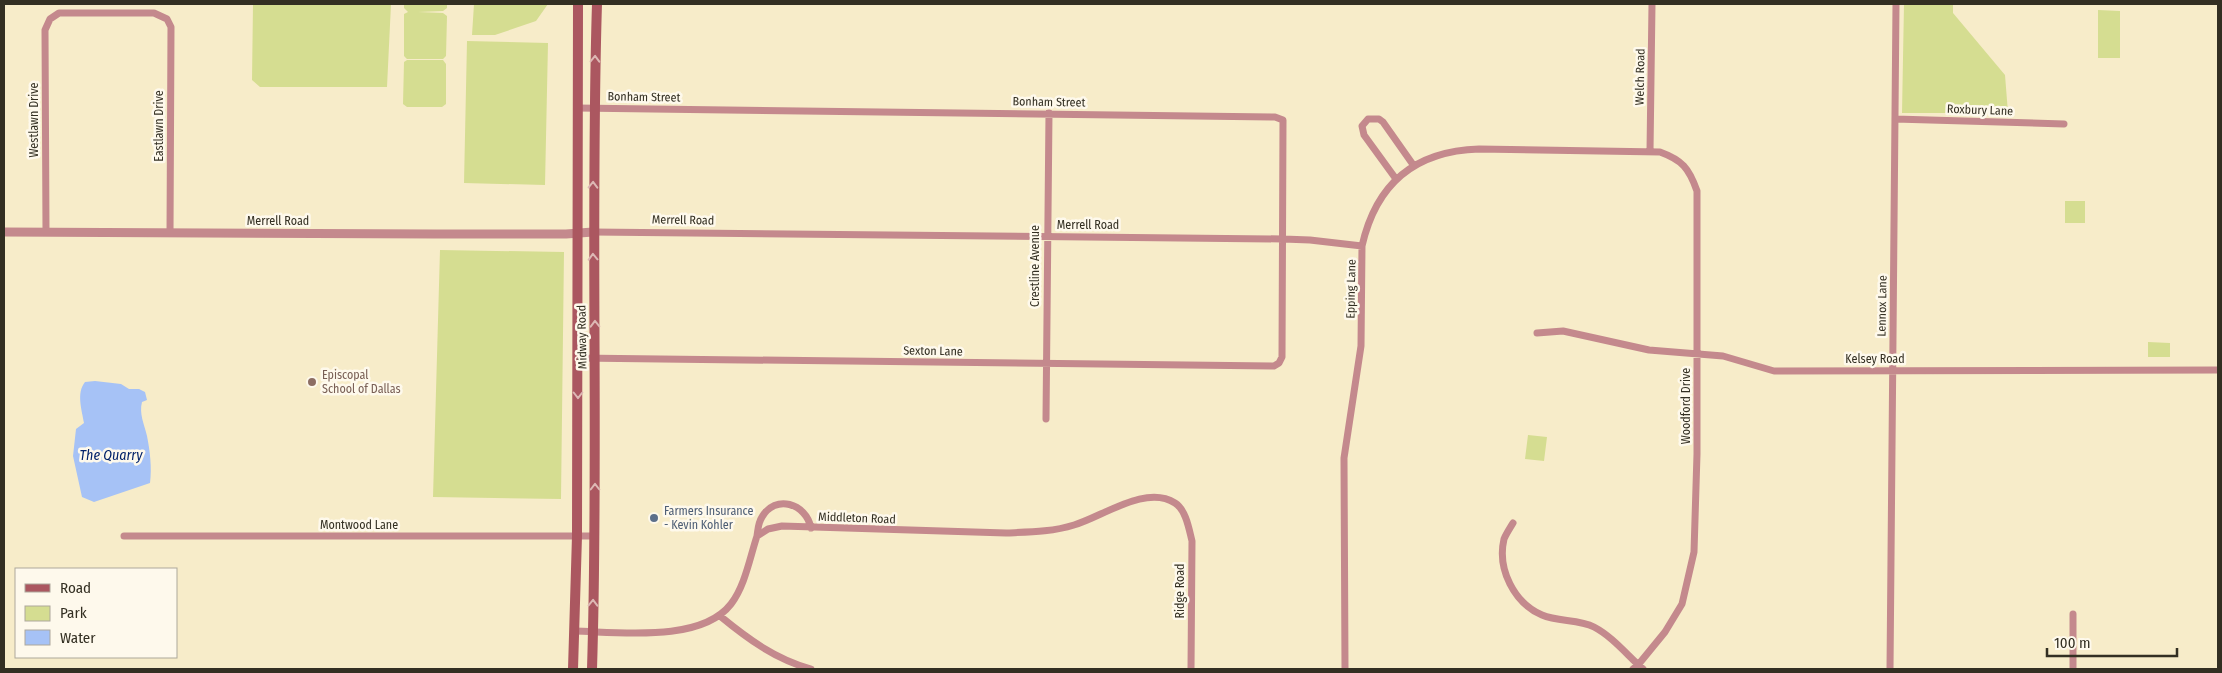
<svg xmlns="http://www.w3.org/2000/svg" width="2222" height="673" font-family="'Fira Sans Condensed',sans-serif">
<rect width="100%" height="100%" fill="#f7ecc9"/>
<path fill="#d5dd91" d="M253,4H391L387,87H260L252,80Z
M404,4H447V8L443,11L418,12L443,13L447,16L446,56L443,59H407L404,56V14L408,12L404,8Z
M474,4H548L536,21L495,35H472Z
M1904,4H1953V13L2005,75L2008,113H1902Z
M2098,10L2120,11V58H2098Z
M467,41L548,43L545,185L464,183Z
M407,60H443L446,64V104L442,107H407L403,104L404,62Z
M2065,201H2085V223H2065Z
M440,250L564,252L561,499L433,497Z
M2148,342L2170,343V357H2148Z
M1528,435L1547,437L1544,461L1525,459Z"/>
<path fill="#a6c2f6" d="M95,381L121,384L129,389H139L145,392L147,400L142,402C139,414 144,423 147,436C150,451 152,468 150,483L94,502L82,497L73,456L76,429L84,423C82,410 76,393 85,382Z"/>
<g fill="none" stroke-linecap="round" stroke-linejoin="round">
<path stroke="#c4898d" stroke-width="7" d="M577,108L1275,117L1283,120L1282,357L1279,363L1274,366L578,358
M1895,119L2064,124
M1650,151L1652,4
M1396,179L1364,135L1362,126L1368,119H1379L1383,122L1414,166
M46,232L45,30L50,19L59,13H154L167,19L171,27L170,233
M593,232L1283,239L1310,240L1362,246
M1537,333L1563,331L1649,350L1723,356L1774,371L2218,370
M1046,419L1049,113
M1513,523C1510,528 1506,534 1504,539C1497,569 1514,603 1542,615C1558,622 1579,619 1594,627C1613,637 1627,655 1643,669
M124,536H594
M757,536C758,530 758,523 762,517C775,494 806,503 811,528
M720,616C748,639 775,659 811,669
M574,631C619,632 701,643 731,604C745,586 750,557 757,536L768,529L782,526L1006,533C1029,532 1052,532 1074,525C1102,517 1146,484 1175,503C1186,510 1189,529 1192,541L1191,669
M1345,669L1344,458L1361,346L1362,246C1376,184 1415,151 1479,149L1660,152C1682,160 1689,168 1697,191V454L1694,552L1682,604L1665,632L1638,665L1633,669
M1890,669L1896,4
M2073,669V614"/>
<path stroke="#c4898d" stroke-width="9" d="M4,232L436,234H566L593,232"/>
<path stroke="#ab5760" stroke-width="10" d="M573,669L577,536L578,4
M592,669C599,447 590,226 597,4"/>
</g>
<defs><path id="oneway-chevron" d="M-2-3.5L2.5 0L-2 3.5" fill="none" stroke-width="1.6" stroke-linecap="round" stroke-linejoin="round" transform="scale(1.25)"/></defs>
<g stroke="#ddb8b4">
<use href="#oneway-chevron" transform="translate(595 59) rotate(-89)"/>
<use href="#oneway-chevron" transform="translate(593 185) rotate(-89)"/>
<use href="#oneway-chevron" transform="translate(593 257) rotate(-92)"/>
<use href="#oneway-chevron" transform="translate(595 324) rotate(-91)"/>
<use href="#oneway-chevron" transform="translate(578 395) rotate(90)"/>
<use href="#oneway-chevron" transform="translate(595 487) rotate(-90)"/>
<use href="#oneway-chevron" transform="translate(593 603) rotate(-89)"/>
</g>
<circle fill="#8d6e63" stroke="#fef9ec" stroke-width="2" cx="312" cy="382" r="5"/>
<circle fill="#5c6f8a" stroke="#fef9ec" stroke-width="2" cx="654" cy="518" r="5"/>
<g text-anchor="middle" stroke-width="5" stroke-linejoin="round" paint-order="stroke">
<g font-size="12" fill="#332f22" stroke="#fef9ec">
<text transform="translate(1640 77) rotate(-89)" y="4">Welch Road</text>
<text transform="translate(644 97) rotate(1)" y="4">Bonham Street</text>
<text transform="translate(1049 102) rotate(1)" y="4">Bonham Street</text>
<text transform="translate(1980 110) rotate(2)" y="4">Roxbury Lane</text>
<text transform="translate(34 120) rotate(-90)" y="4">Westlawn Drive</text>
<text transform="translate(159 126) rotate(-90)" y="4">Eastlawn Drive</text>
<text transform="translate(683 220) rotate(1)" y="4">Merrell Road</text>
<text x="278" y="225">Merrell Road</text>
<text x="1088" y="229">Merrell Road</text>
<text transform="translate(1035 266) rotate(-90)" y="4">Crestline Avenue</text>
<text transform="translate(1351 289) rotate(-89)" y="4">Epping Lane</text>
<text transform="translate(1882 306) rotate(-89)" y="4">Lennox Lane</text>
<text transform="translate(582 337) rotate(-91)" y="4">Midway Road</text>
<text transform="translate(933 351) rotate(1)" y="4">Sexton Lane</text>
<text x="1875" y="363">Kelsey Road</text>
<text transform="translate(1686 406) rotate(-90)" y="4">Woodford Drive</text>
<text transform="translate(857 518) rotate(2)" y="4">Middleton Road</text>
<text x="359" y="529">Montwood Lane</text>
<text transform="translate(1180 591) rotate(-90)" y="4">Ridge Road</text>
</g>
<g font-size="12" fill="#785e54" stroke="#fef9ec" text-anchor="start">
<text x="322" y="379">Episcopal<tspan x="322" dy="14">School of Dallas</tspan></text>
</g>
<g font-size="12" fill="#4e5e75" stroke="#fef9ec" text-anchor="start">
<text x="664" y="515">Farmers Insurance<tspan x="664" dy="14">- Kevin Kohler</tspan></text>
</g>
<g font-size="14" font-style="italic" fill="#012169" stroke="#fef9ec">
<text x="111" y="460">The Quarry</text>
</g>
</g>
<rect width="2222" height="673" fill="none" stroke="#332f22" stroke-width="10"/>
<rect x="15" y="568" width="162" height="90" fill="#fef9ec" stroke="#ada89b"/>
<rect x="25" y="584" width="25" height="8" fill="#ab5760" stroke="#ada89b"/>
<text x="60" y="593" font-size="15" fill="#332f22">Road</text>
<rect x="25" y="606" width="25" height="15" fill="#d5dd91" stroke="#ada89b"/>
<text x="60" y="618" font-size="15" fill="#332f22">Park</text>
<rect x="25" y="630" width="25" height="15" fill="#a6c2f6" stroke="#ada89b"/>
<text x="60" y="643" font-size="15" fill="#332f22">Water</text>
<path d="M2047 648v8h130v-8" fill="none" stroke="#332f22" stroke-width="2.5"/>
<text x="2054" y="648" font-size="15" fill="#332f22" stroke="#fef9ec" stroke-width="4" paint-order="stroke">100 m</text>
</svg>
